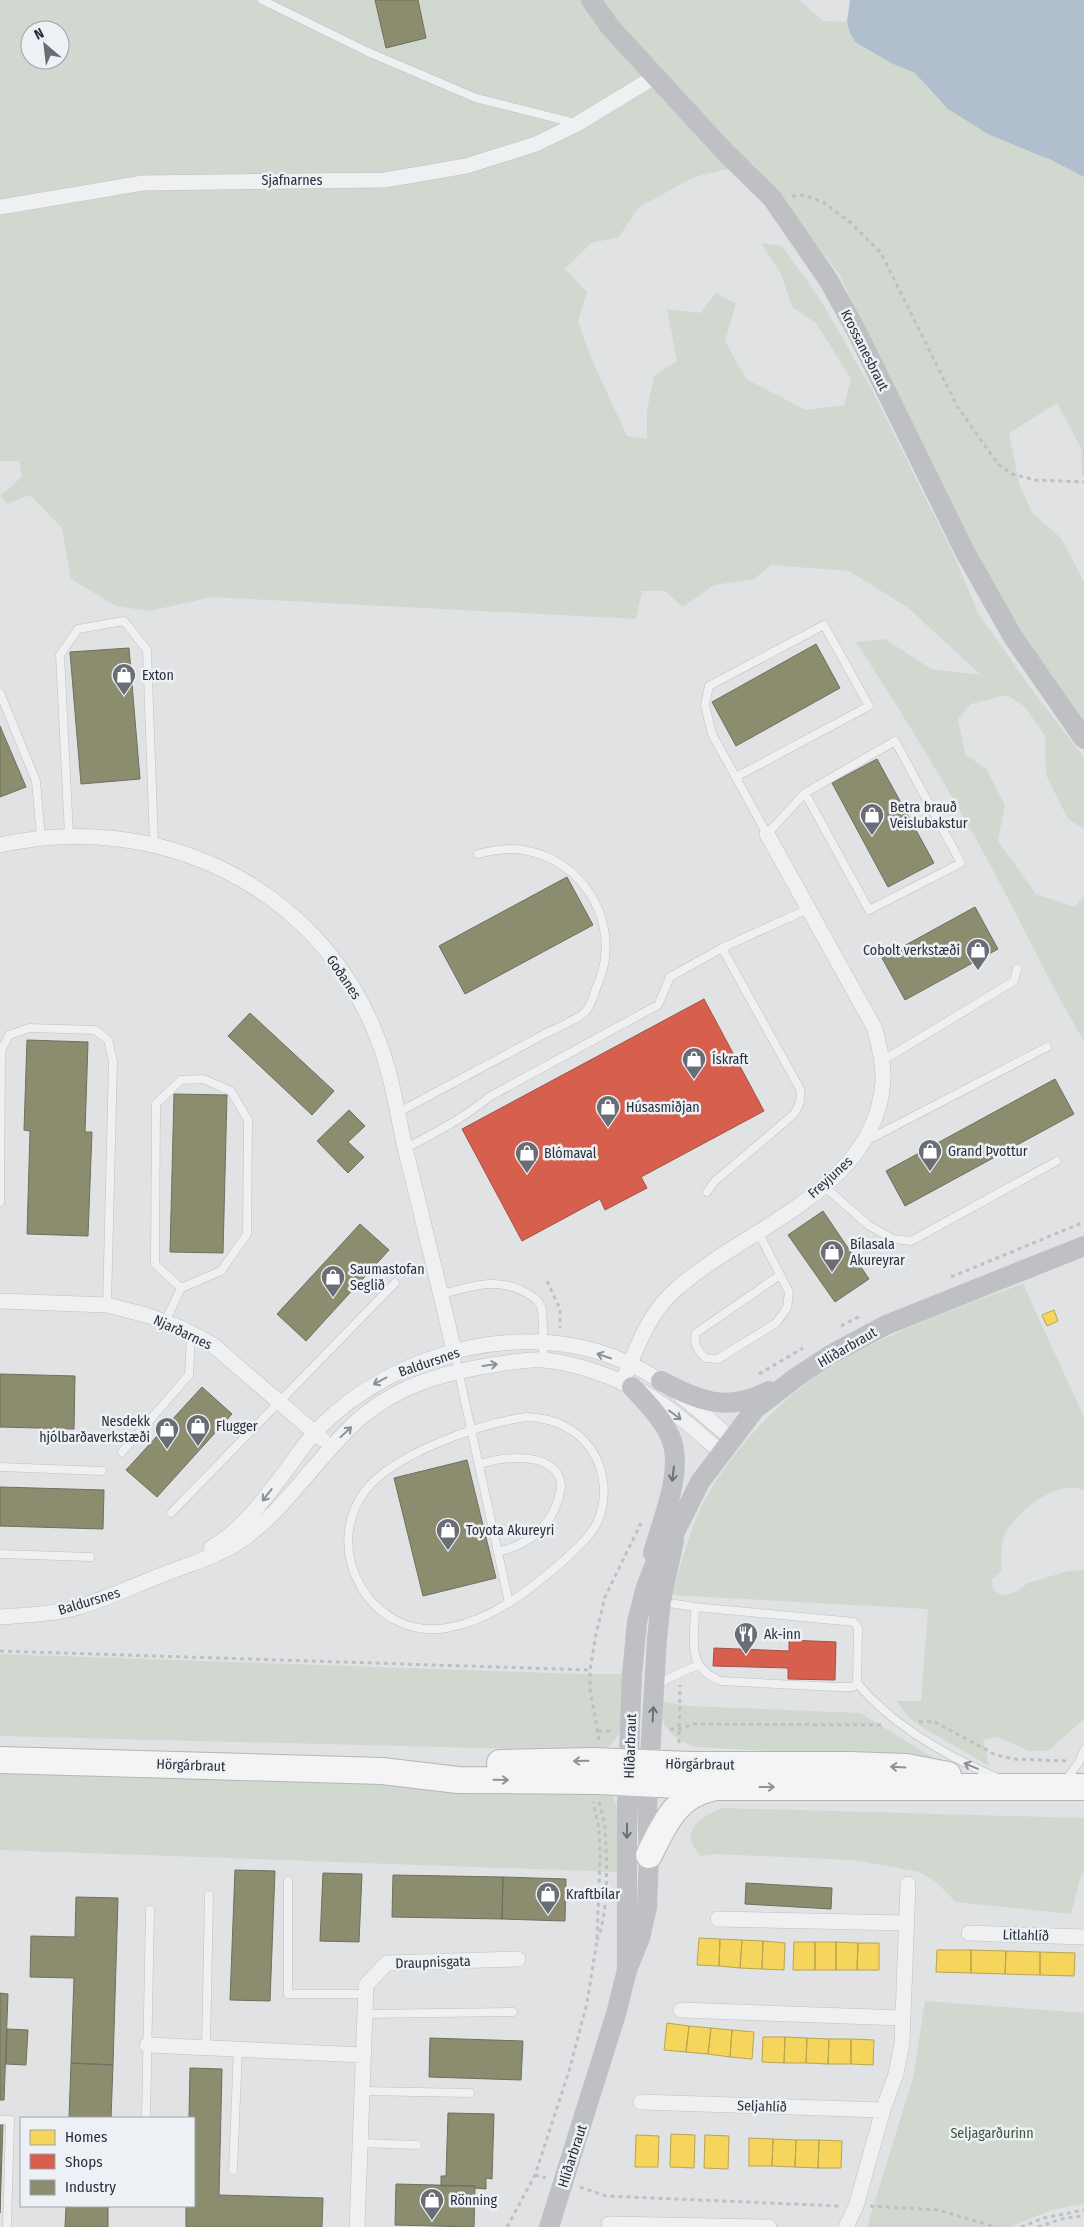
<svg xmlns="http://www.w3.org/2000/svg" width="1084" height="2227" font-family="'Fira Sans Condensed',sans-serif">
<rect width="100%" height="100%" fill="#e0e2e4"/>
<path fill="#d1d8d0" fill-rule="evenodd" d="M0,0H799L823,21L847,22L850,33L855,42L893,64L915,73L949,109L1084,177V477L1082,475L1081,448L1057,403L1009,433L1020,487L1033,514L1061,538L1084,582V725L1016,626L948,504L839,274L752,163L694,177L638,208L619,237L591,243L565,269L587,292L578,321L591,358L627,436L647,439V411L654,376L677,361L667,309L700,313L716,293L736,304L725,341L746,379L806,410L844,405L851,379L816,323L792,307L781,274L761,243L782,246L820,299L871,388L953,553L978,613L1035,694L1084,757V829L1068,819L1046,775L1045,736L1025,707L1007,695L971,704L958,719L965,754L986,769L1005,805L998,841L1036,894L1075,907L1084,896V1041C1047,979 1017,913 982,850C943,779 900,710 856,642L885,639L931,669L981,675L907,607L849,571L771,565L754,579L714,585L683,607L665,591H642L636,619L212,597L149,611L116,606L71,579L62,528L30,495L7,504L0,496L22,477L19,461H0ZM30,30H60V60H30Z
M1023,1284L1084,1417V1490C1059,1478 1018,1510 1006,1532C1000,1543 1002,1558 1001,1571L992,1579L993,1589L1002,1596L1017,1591L1028,1583L1068,1571L1084,1570V1719L1048,1751H1029L998,1737L983,1740L989,1766L922,1727L907,1716L897,1701H921L928,1609L673,1595C680,1564 692,1522 708,1494C737,1445 780,1399 828,1369C886,1333 959,1307 1023,1284Z
M0,1654L583,1674H625C623,1701 630,1738 601,1751L0,1736Z
M658,1701L688,1706L860,1713L945,1765L860,1756L696,1747C670,1737 662,1729 658,1701Z
M0,1773L587,1788C593,1789 604,1790 610,1794C622,1802 618,1857 618,1872L0,1850Z
M723,1808L1084,1818V1873L1081,1876L1071,1914L956,1902L936,1882L919,1872L853,1860L715,1854L701,1856C677,1832 700,1817 723,1808Z
M925,2001L1084,2013V2204L1051,2210L1010,2227H867L913,2078Z"/>
<path fill="#b0becd" d="M850,0H1084V177L1051,160L988,134L948,109L915,73L893,64L855,42L850,33L847,22Z"/>
<path fill="#f6d55c" stroke="#b8a452" d="M1054,1310L1058,1321L1047,1326L1042,1315Z
M699,1938L720,1939L719,1966L697,1965Z
M720,1939L742,1940L740,1968L719,1966Z
M742,1940L763,1941L762,1969L740,1968Z
M763,1941L785,1943L784,1970L762,1969Z
M794,1942H815V1970H793Z
M815,1942H836V1970H815Z
M836,1942L858,1943L857,1970H836Z
M858,1943H879V1970H857Z
M937,1950H971V1973L936,1972Z
M971,1950L1006,1951L1005,1974L971,1973Z
M1006,1951L1040,1952V1975L1005,1974Z
M1040,1952L1075,1953L1074,1976L1040,1975Z
M667,2023L689,2026L686,2052L664,2050Z
M689,2026L711,2028L708,2054L686,2052Z
M711,2028L732,2030L730,2057L708,2054Z
M732,2030L754,2032L752,2059L730,2057Z
M763,2037H785L784,2063L762,2062Z
M785,2037L807,2038L806,2063H784Z
M807,2038L829,2039L828,2064L806,2063Z
M829,2039H851V2064H828Z
M851,2039L874,2040L873,2065L851,2064Z
M671,2134L695,2135L694,2168L670,2167Z
M636,2135L659,2136L658,2167H635Z
M705,2135L729,2136L728,2169L704,2168Z
M749,2138L773,2139L772,2166H749Z
M773,2139L796,2140L795,2167L772,2166Z
M796,2140H819L818,2168L795,2167Z
M819,2140L842,2141L841,2168H818Z"/>
<path fill="#d6604d" stroke="#a25248" d="M704,999L764,1111L641,1177L647,1188L605,1210L600,1199L522,1241L462,1129Z
M789,1640L836,1642L835,1680L788,1679V1668L713,1666L714,1648L789,1651Z"/>
<path fill="#8c8c6e" stroke="#6e705f" d="M375,0H418L426,38L386,48Z
M816,644L840,688L736,746L712,702Z
M129,648L140,779L81,784L70,652Z
M0,726L26,787L0,797Z
M877,759L934,863L888,887L832,783Z
M567,877L593,925L465,994L439,946Z
M975,907L998,949L905,1000L882,958Z
M250,1013L334,1091L312,1115L228,1036Z
M27,1040L88,1042L85,1132H92L88,1236L27,1234L30,1131L24,1130Z
M1055,1079L1074,1114L905,1206L886,1171Z
M174,1094L227,1095L223,1253L170,1252Z
M349,1110L365,1126L348,1142L364,1157L348,1173L317,1141Z
M823,1211L869,1279L835,1302L788,1235Z
M360,1224L389,1250L306,1341L277,1314Z
M0,1374L75,1376L74,1429L0,1427Z
M202,1387L232,1414L157,1497L126,1470Z
M467,1460L496,1578L423,1596L394,1478Z
M0,1487L104,1490L103,1529L0,1526Z
M235,1870L275,1871L270,2001L230,2000Z
M323,1873L362,1874L359,1942L320,1941Z
M393,1875L503,1877L502,1919L392,1917Z
M503,1877L566,1879L565,1921L502,1919Z
M746,1883L832,1888L831,1909L745,1904Z
M76,1897L118,1898L113,2065L71,2063L74,1978L30,1977L31,1936L75,1937Z
M0,1993L8,1994L4,2100H0Z
M7,2029L28,2030L26,2065L6,2064Z
M430,2038L523,2041L521,2080L429,2077Z
M71,2063L113,2065L111,2118H69Z
M190,2068L222,2069L219,2195L323,2198L322,2227H186V2206H194V2118H189Z
M448,2113L494,2114L492,2179L486,2178V2189L475,2188V2186H441V2176H446Z
M0,2123H3L0,2213Z
M396,2184L475,2186L474,2227L395,2225Z
M66,2206H108V2227H65Z"/>
<g fill="none" stroke-linecap="round" stroke-linejoin="round">
<g stroke="#bec0c2" stroke-width="9">
<path id="lane" d="M262,0L368,52L476,98L575,123
M0,693L36,781L41,838
M736,777L869,706L824,625L709,686L705,705L712,734L767,834L805,793L895,741L961,863L869,910L805,793
M69,835L60,655L78,629L124,621L147,650L154,844
M882,1061L1014,981L1017,969
M399,1112C445,1087 492,1062 539,1037C550,1031 577,1020 585,1012C592,1006 595,989 599,981C622,923 583,859 523,850C508,847 493,850 478,854
M866,1141L1047,1047
M406,1148C435,1133 464,1118 489,1097L658,1005L670,977L722,948L808,909
M824,1186L868,1225L893,1239L911,1241L1057,1161
M707,1192L715,1181L794,1114C799,1106 802,1099 800,1089L722,948
M0,1202L1,1051L9,1035L29,1028L95,1030L108,1040L113,1061L107,1305
M758,1232L789,1292L787,1308L776,1323L718,1359L705,1358C698,1350 693,1345 696,1333L780,1275
M441,1294C471,1287 494,1277 523,1291C529,1294 538,1299 541,1306C544,1316 543,1348 543,1360
M165,1322L181,1288L221,1271L247,1234L248,1120L231,1091L203,1079L181,1080L156,1104L155,1264L181,1288
M454,1351L509,1603
M527,1417C553,1418 575,1427 591,1449C606,1471 608,1501 596,1525C588,1539 575,1550 563,1561C530,1590 492,1620 447,1628C372,1641 320,1551 365,1491C393,1454 481,1423 527,1417Z
M122,1452L189,1375L191,1334
M479,1465C500,1457 548,1451 559,1477C563,1485 560,1492 558,1500C549,1529 526,1545 498,1552
M0,1467L102,1471
M171,1513L395,1283
M0,1554L90,1557
M662,1602L695,1607L854,1622L858,1628L857,1683L853,1687H836L721,1681C685,1667 695,1640 695,1607
M857,1683C893,1726 946,1756 998,1778
M657,1686L667,1679L698,1665
M1065,1782L1079,1762L1084,1750
M288,1881V1994H366
M365,2014L513,2012
M206,2048L209,1895
M362,2091L470,2093
M146,2118L150,1910
M0,2120H10L7,2227
M360,2143L417,2145
M233,2170L238,2049"/>
</g>
<g stroke="#bec0c2" stroke-width="16">
<path id="street" d="M0,207L143,183L385,180L466,166L536,144L577,124L656,76
M0,845C156,810 318,884 377,1037C392,1074 397,1113 406,1152C422,1218 439,1285 454,1351
M0,1301L107,1305L146,1315L179,1327L213,1345L322,1439
M622,1383C635,1352 648,1314 674,1291C744,1227 876,1191 883,1081C884,1064 879,1046 875,1029L767,834
M211,1548C245,1528 270,1492 293,1461C301,1450 309,1438 319,1428C397,1350 529,1315 632,1365C670,1383 700,1412 732,1439
M0,1617C27,1615 56,1614 82,1606C114,1596 144,1581 175,1570C196,1562 216,1556 236,1544C285,1512 315,1459 358,1420C399,1384 446,1372 499,1364C513,1362 530,1359 544,1360C573,1363 605,1374 631,1386C665,1402 694,1429 722,1453
M718,1919L906,1923
M969,1933L1084,1937
M681,2010L903,2018
M147,2045L364,2055
M641,2102L883,2110
M609,2224L769,2227
M357,2227L366,1985L387,1963L518,1959
M846,2227L856,2206L883,2110L896,2074L902,2043L908,1884"/>
</g>
<g stroke="#b3b5b8" stroke-width="28">
<path id="highway" d="M0,1760L382,1771L458,1780L598,1781L718,1787H1084
M500,1763L593,1761L689,1765H850L906,1767L948,1775
M649,1855C664,1825 676,1795 712,1788"/>
</g>
<path stroke="#bec0c3" stroke-width="3" stroke-dasharray="4 4" stroke-linecap="butt" d="M792,196L803,195L823,202L851,223L881,253L957,406L998,464L1012,474L1035,480L1084,482
M951,1277L1084,1222
M547,1281L560,1309V1328
M841,1326L862,1315
M759,1374L803,1348
M0,1651L590,1670
M919,1722L933,1721L996,1755L1014,1759L1066,1761
M670,1729H680L693,1724L883,1725
M598,1731H613
M599,1740L590,1689V1670L596,1634L605,1597L641,1523
M679,1743L680,1685
M597,1940C609,1915 607,1857 605,1828C604,1819 601,1810 599,1802
M535,2175L546,2178
M580,2187L606,2196L839,2206
M870,2206L938,2210L996,2227
M507,2227L535,2175L569,2071L587,2003L597,1940L600,1857L599,1829L593,1802
M1021,2227L1044,2218L1084,2210
M1038,2227L1065,2218L1084,2216"/>
<use href="#lane" stroke="#eff0f1" stroke-width="8"/>
<use href="#street" stroke="#eff0f1" stroke-width="15"/>
<path stroke="#bec0c4" stroke-width="20" d="M591,0L610,27L725,152L772,198L829,281L857,332L966,554L1013,637L1084,739
M661,1381C700,1401 727,1413 769,1391
M632,1387C646,1402 661,1417 670,1436C685,1469 662,1520 653,1553
M627,1970V1806L632,1674L637,1622L646,1587L658,1556L675,1532L700,1482L755,1409L798,1376L830,1355L886,1325L1084,1246
M549,2227L616,2014L627,1970L640,1938L647,1907L649,1855L647,1806L657,1639L661,1601L674,1541"/>
<use href="#highway" stroke="#f4f4f5" stroke-width="26"/>
</g>
<defs><path id="oneway-shaft" d="M-6 0H5M1.5-3L5.5 0L1.5 3" fill="none" stroke-width="1.6" stroke-linecap="round" stroke-linejoin="round" transform="scale(1.25)"/></defs>
<g stroke="#8c9096">
<use href="#oneway-shaft" transform="translate(604 1356) rotate(-161)"/>
<use href="#oneway-shaft" transform="translate(490 1365) rotate(-8)"/>
<use href="#oneway-shaft" transform="translate(380 1381) rotate(152)"/>
<use href="#oneway-shaft" transform="translate(675 1415) rotate(37)"/>
<use href="#oneway-shaft" transform="translate(346 1432) rotate(-43)"/>
<use href="#oneway-shaft" transform="translate(267 1495) rotate(128)"/>
<use href="#oneway-shaft" transform="translate(971 1766) rotate(-157)"/>
</g>
<g stroke="#6c7179">
<use href="#oneway-shaft" transform="translate(673 1474) rotate(97)"/>
<use href="#oneway-shaft" transform="translate(653 1714) rotate(-87)"/>
<use href="#oneway-shaft" transform="translate(627 1831) rotate(90)"/>
</g>
<g stroke="#8e9298">
<use href="#oneway-shaft" transform="translate(581 1761) rotate(179)"/>
<use href="#oneway-shaft" transform="translate(898 1767) rotate(-177)"/>
<use href="#oneway-shaft" transform="translate(501 1780) rotate(1)"/>
<use href="#oneway-shaft" transform="translate(767 1787)"/>
</g>
<defs>
<g id="shop-pin" transform="scale(1.25)"><path d="M0 17L-7.5 6A9.5 9.5 0 1 1 7.5 6Z" fill="#696e76" stroke="#edf0f4"/><path d="M-5-2.5h2.3a2.7 3.5 0 0 1 5.4 0H5L5.5 6h-11ZM-1.5-2.5h3a1.5 2.3 0 0 0-3 0Z" fill="#fff"/></g>
<g id="restaurant-pin" transform="scale(1.25)"><path d="M0 17L-7.5 6A9.5 9.5 0 1 1 7.5 6Z" fill="#696e76" stroke="#edf0f4"/><path d="M-5-6h1v4h1v-4h1v4h1v-4h1v5L-1.5 .5V6h-2V.5L-5-1ZM5-6V6H3V1.5H1.5Q1.5-4 5-6Z" fill="#fff"/></g>
</defs>
<g fill-rule="evenodd">
<use href="#shop-pin" x="124" y="675"/>
<use href="#shop-pin" x="872" y="815"/>
<use href="#shop-pin" x="978" y="950"/>
<use href="#shop-pin" x="694" y="1059"/>
<use href="#shop-pin" x="608" y="1107"/>
<use href="#shop-pin" x="930" y="1151"/>
<use href="#shop-pin" x="527" y="1153"/>
<use href="#shop-pin" x="832" y="1252"/>
<use href="#shop-pin" x="333" y="1277"/>
<use href="#shop-pin" x="198" y="1426"/>
<use href="#shop-pin" x="167" y="1429"/>
<use href="#shop-pin" x="448" y="1530"/>
<use href="#restaurant-pin" x="746" y="1634"/>
<use href="#shop-pin" x="548" y="1894"/>
<use href="#shop-pin" x="432" y="2200"/>
</g>
<g text-anchor="middle" stroke-width="5" stroke-linejoin="round" paint-order="stroke">
<g font-size="14" fill="#29303b" stroke="#edf0f4">
<text x="292" y="185">Sjafnarnes</text>
<text transform="translate(865 350) rotate(63)" y="5">Krossanesbraut</text>
<text transform="translate(344 977) rotate(56)" y="5">Goðanes</text>
<text transform="translate(830 1177) rotate(-42)" y="5">Freyjunes</text>
<text transform="translate(183 1332) rotate(25)" y="5">Njarðarnes</text>
<text transform="translate(847 1347) rotate(-30)" y="5">Hlíðarbraut</text>
<text transform="translate(429 1362) rotate(-19)" y="5">Baldursnes</text>
<text transform="translate(89 1601) rotate(-17)" y="5">Baldursnes</text>
<text transform="translate(630 1746) rotate(-88)" y="5">Hlíðarbraut</text>
<text transform="translate(700 1764) rotate(1)" y="5">Hörgárbraut</text>
<text transform="translate(191 1765) rotate(2)" y="5">Hörgárbraut</text>
<text transform="translate(1026 1935) rotate(2)" y="5">Litlahlíð</text>
<text transform="translate(433 1962) rotate(-2)" y="5">Draupnisgata</text>
<text transform="translate(762 2106) rotate(2)" y="5">Seljahlíð</text>
<text transform="translate(572 2156) rotate(-72)" y="5">Hlíðarbraut</text>
</g>
<g font-size="14" fill="#29303b" stroke="#edf0f4" text-anchor="start">
<text x="142" y="680">Exton</text>
<text x="890" y="812">Betra brauð<tspan x="890" dy="16">Veislubakstur</tspan></text>
<text x="960" y="955" text-anchor="end">Cobolt verkstæði</text>
<text x="712" y="1064">Ískraft</text>
<text x="626" y="1112">Húsasmiðjan</text>
<text x="948" y="1156">Grand Þvottur</text>
<text x="544" y="1158">Blómaval</text>
<text x="850" y="1249">Bílasala<tspan x="850" dy="16">Akureyrar</tspan></text>
<text x="350" y="1274">Saumastofan<tspan x="350" dy="16">Seglið</tspan></text>
<text x="150" y="1426" text-anchor="end">Nesdekk<tspan x="150" dy="16">hjólbarðaverkstæði</tspan></text>
<text x="216" y="1431">Flugger</text>
<text x="466" y="1535">Toyota Akureyri</text>
<text x="764" y="1639">Ak-inn</text>
<text x="566" y="1899">Kraftbílar</text>
<text x="450" y="2205">Rönning</text>
</g>
<g font-size="14" fill="#3d5537" stroke="#edf0f4">
<text x="992" y="2138">Seljagarðurinn</text>
</g>
</g>
<rect x="20" y="2117" width="175" height="90" fill="#edf0f4" stroke="#9fa3aa"/>
<rect x="30" y="2130" width="25" height="15" fill="#f6d55c" stroke="#9fa3aa"/>
<text x="65" y="2142" font-size="15" fill="#29303b">Homes</text>
<rect x="30" y="2154" width="25" height="15" fill="#d6604d" stroke="#9fa3aa"/>
<text x="65" y="2167" font-size="15" fill="#29303b">Shops</text>
<rect x="30" y="2180" width="25" height="15" fill="#8c8c6e" stroke="#9fa3aa"/>
<text x="65" y="2192" font-size="15" fill="#29303b">Industry</text>
<g transform="translate(45 45) rotate(332)"><circle r="24" fill="#edf0f4" stroke="#9fa3aa"/>
<path d="M0-4L9 19L0 12L-9 19Z" fill="#696e76"/>
<text y="-8" font-size="14" font-weight="bold" text-anchor="middle" fill="#29303b">N</text>
</g>
</svg>
